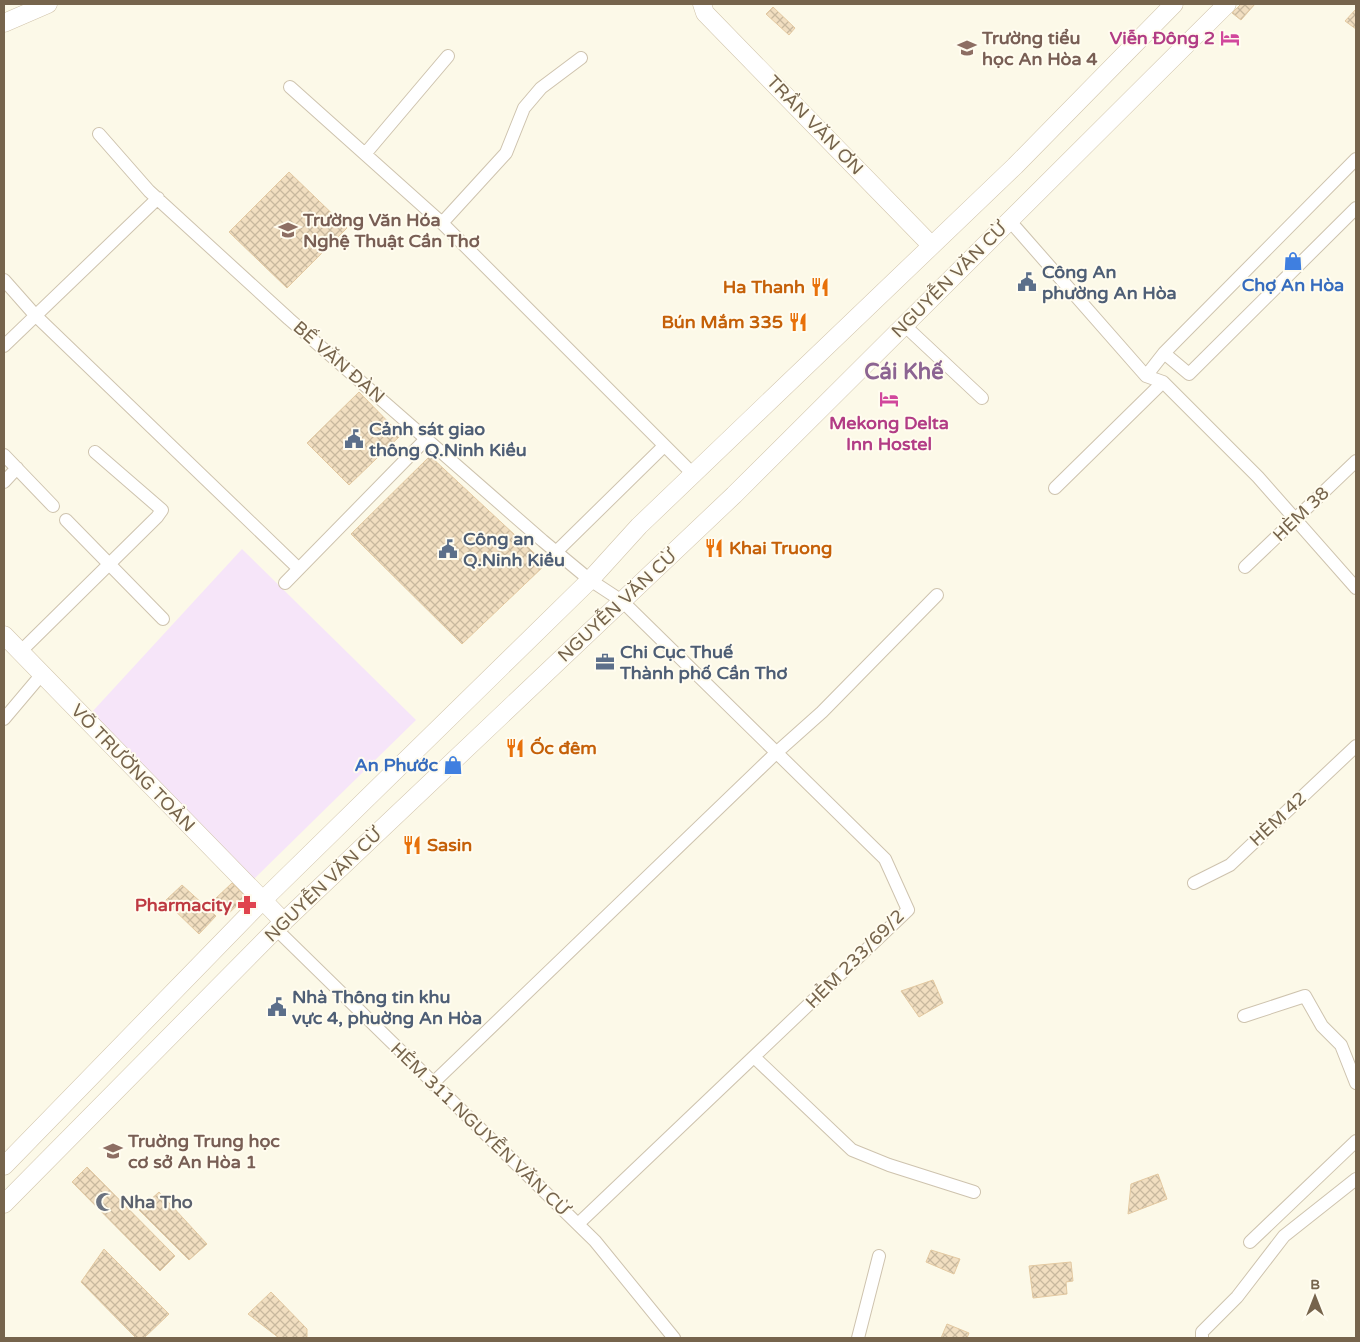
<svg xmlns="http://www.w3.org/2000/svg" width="1360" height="1342" font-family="'Varela Round',sans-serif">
<defs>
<pattern id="building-cross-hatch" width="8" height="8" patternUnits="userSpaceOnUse" patternTransform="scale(1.25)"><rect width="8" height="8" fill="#f1dec0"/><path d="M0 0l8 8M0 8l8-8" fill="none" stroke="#c8b89e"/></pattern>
</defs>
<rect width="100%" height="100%" fill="#fcf9e8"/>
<path fill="#f6e5f9" d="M242,549L416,720L253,880L92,712Z"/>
<path fill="url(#building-cross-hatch)" stroke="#e3c9a1" d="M1241,4H1255L1241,20L1232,13Z
M773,7L795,28L789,35L766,14Z
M1356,9V29L1345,21Z
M289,172L347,228L287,288L229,232Z
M359,392L401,435L349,485L307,443Z
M430,456L546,564L462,644L351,534Z
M232,883L246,897L228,914L214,900Z
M182,885L216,916L199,934L165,901Z
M933,980L943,1003L919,1017L901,991Z
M87,1167L175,1256L160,1271L72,1182Z
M1158,1174L1167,1199L1128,1214L1131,1184Z
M159,1192L207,1244L189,1260L139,1210Z
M104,1249L169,1314L144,1338H136L81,1282Z
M931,1250L960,1259L954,1274L926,1262Z
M1071,1262L1073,1281L1066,1282L1067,1294L1033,1298L1029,1266Z
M271,1292L307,1329V1338H279L248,1314Z
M947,1324L969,1333L967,1338H941Z"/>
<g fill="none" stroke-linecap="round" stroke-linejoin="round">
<g stroke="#cec3ae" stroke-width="14">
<path id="street" d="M290,87L442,223L693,474
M99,134L149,191L289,319L543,541L590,580L622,601L885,859L908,910L578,1224
M365,154L448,56
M1009,220L1146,376L1164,353L1356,159
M442,223L506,153L524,108L541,88L581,58
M4,280L35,315L298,568
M904,325L982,398
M4,346L158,198
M1164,353L1189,374L1356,208
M1146,376L1163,382L1258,477L1356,588
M4,455L53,506
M4,482L17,468
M1055,488L1163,382
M66,520L163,619
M556,552L664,446
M1245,567L1356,461
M285,583L427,438
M20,652L157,517L162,510L95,452
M4,719L42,674
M1194,883L1230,865L1356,746
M276,929L595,1241L674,1338
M1244,1016L1305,996L1322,1026L1341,1045L1356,1083
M754,1057L852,1150L889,1165L974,1192
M432,1084L776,753L822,712L937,595
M1250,1242L1356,1141
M858,1338L879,1256
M1202,1338V1332L1237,1297L1284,1236L1356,1179"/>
</g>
<g stroke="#d1c4ab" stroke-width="19">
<path id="secondary" d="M702,4L705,13L931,245
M4,23L48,4
M4,635L284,922
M4,1166L262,901L590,580L639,526L1015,166L1174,4
M4,1204L276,929L734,495L1227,4"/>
</g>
<use href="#street" stroke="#fff" stroke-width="12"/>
<use href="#secondary" stroke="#fff" stroke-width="18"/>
</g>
<defs>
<g id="hotel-bare" transform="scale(1.5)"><path d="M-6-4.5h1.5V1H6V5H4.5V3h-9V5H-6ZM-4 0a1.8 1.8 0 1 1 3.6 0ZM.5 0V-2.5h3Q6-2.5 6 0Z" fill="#d1479c" stroke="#fffcef" stroke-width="2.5" paint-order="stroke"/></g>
<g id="school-bare" transform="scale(1.5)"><path d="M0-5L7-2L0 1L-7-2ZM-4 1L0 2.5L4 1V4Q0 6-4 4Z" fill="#8d6e63" stroke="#fffcef" stroke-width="2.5" paint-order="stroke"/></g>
<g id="shop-bare" transform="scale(1.5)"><path d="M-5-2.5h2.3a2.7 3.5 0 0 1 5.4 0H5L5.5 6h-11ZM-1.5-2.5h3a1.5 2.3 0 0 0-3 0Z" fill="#3f7fe0" stroke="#fffcef" stroke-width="2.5" paint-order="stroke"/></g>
<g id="civic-bare" transform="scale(1.5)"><path d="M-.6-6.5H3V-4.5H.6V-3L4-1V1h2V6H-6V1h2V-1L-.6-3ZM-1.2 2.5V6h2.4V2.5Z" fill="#5c6f8a" stroke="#fffcef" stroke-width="2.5" paint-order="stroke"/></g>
<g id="restaurant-bare" transform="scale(1.5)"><path d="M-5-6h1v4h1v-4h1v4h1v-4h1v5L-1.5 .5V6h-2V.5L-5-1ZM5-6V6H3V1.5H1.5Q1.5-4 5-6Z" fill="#e8710a" stroke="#fffcef" stroke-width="2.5" paint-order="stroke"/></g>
<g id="office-bare" transform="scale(1.5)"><path d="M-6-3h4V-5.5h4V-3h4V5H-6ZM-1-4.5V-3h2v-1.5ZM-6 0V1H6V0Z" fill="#5c6f8a" stroke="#fffcef" stroke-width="2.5" paint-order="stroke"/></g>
<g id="pharmacy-bare" transform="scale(1.5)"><path d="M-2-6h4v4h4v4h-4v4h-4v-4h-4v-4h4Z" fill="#e0444e" stroke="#fffcef" stroke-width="2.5" paint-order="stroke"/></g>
<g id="mosque-bare" transform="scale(1.5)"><path d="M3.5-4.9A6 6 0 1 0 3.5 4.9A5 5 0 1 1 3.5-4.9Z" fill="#6b7280" stroke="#fffcef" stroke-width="2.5" paint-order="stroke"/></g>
</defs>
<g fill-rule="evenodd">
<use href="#hotel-bare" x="1230" y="38"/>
<use href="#school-bare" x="967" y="48"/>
<use href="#school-bare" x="288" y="230"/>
<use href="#shop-bare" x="1293" y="261"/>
<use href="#civic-bare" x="1027" y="282"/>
<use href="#restaurant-bare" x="820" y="287"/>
<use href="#restaurant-bare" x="798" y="322"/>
<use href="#hotel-bare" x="889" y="399"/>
<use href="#civic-bare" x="354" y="439"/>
<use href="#restaurant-bare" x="714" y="548"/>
<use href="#civic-bare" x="448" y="549"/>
<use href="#office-bare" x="605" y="662"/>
<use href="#restaurant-bare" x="515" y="748"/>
<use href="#shop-bare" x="453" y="765"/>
<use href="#restaurant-bare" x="412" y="845"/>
<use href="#pharmacy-bare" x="247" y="905"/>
<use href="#civic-bare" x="277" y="1007"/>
<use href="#school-bare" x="113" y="1151"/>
<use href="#mosque-bare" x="105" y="1202"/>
</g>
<g text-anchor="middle" stroke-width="4" stroke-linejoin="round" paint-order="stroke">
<g font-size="18" font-weight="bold" fill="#785e54" stroke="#fffcef" text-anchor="start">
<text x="982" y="44">Trường tiểu<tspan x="982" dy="21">học An Hòa 4</tspan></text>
<text x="303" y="226">Trường Văn Hóa<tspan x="303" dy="21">Nghệ Thuật Cần Thơ</tspan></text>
<text x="128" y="1147">Truờng Trung học<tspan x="128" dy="21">cơ sở An Hòa 1</tspan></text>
</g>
<g font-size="18" font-weight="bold" fill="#b23c85" stroke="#fffcef" text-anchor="end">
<text x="1215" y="44">Viễn Đông 2</text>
<text x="889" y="429" text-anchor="middle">Mekong Delta<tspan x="889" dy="21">Inn Hostel</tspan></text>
</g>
<g font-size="18" fill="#76644c" stroke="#fffcef">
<text transform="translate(815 125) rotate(46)" y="6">TRẦN VĂN ƠN</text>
<text transform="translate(949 280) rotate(-45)" y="6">NGUYỄN VĂN CỪ</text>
<text transform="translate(339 362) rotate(41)" y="6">BẾ VĂN ĐÀN</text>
<text transform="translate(1301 514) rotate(-44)" y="6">HÈM 38</text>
<text transform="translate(617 606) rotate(-43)" y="6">NGUYỄN VĂN CỪ</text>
<text transform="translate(133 768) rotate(46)" y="6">VÕ TRƯỜNG TOẢN</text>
<text transform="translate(1278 819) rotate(-43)" y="6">HÈM 42</text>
<text transform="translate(323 885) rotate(-44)" y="6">NGUYỄN VĂN CỪ</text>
<text transform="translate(855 959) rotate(-45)" y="6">HẺM 233/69/2</text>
<text transform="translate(480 1129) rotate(44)" y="6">HẺM 311 NGUYỄN VĂN CỪ</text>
</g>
<g font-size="18" font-weight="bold" fill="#4e5e75" stroke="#fffcef" text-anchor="start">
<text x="1042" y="278">Công An<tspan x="1042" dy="21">phường An Hòa</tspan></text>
<text x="369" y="435">Cảnh sát giao<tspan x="369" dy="21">thông Q.Ninh Kiều</tspan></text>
<text x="463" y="545">Công an<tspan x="463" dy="21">Q.Ninh Kiều</tspan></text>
<text x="620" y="658">Chi Cục Thuế<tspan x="620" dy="21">Thành phố Cần Thơ</tspan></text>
<text x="292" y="1003">Nhà Thông tin khu<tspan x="292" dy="21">vực 4, phuờng An Hòa</tspan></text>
</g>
<g font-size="18" font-weight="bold" fill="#366cbe" stroke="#fffcef">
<text x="1293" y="291">Chợ An Hòa</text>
<text x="438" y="771" text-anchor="end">An Phước</text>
</g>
<g font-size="18" font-weight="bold" fill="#c56008" stroke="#fffcef" text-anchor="start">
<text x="805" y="293" text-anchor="end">Ha Thanh</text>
<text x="783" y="328" text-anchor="end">Bún Mắm 335</text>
<text x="729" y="554">Khai Truong</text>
<text x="530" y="754">Ốc đêm</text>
<text x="427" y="851">Sasin</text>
</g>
<g font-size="18" font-weight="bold" fill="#be3a42" stroke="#fffcef" text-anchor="end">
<text x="232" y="911">Pharmacity</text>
</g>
<g font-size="18" font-weight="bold" fill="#5b616d" stroke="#fffcef" text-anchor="start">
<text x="120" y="1208">Nha Tho</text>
</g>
<g font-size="22" font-weight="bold" fill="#8c6492" stroke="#fffcef">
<text x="904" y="379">Cái Khế</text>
</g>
</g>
<rect width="1360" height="1342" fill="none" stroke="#76644c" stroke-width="10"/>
<g transform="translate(1315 1297)" stroke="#fffcef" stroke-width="4" paint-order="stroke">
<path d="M0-4L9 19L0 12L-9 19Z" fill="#76644c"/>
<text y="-8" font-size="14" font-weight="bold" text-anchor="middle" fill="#76644c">B</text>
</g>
</svg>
